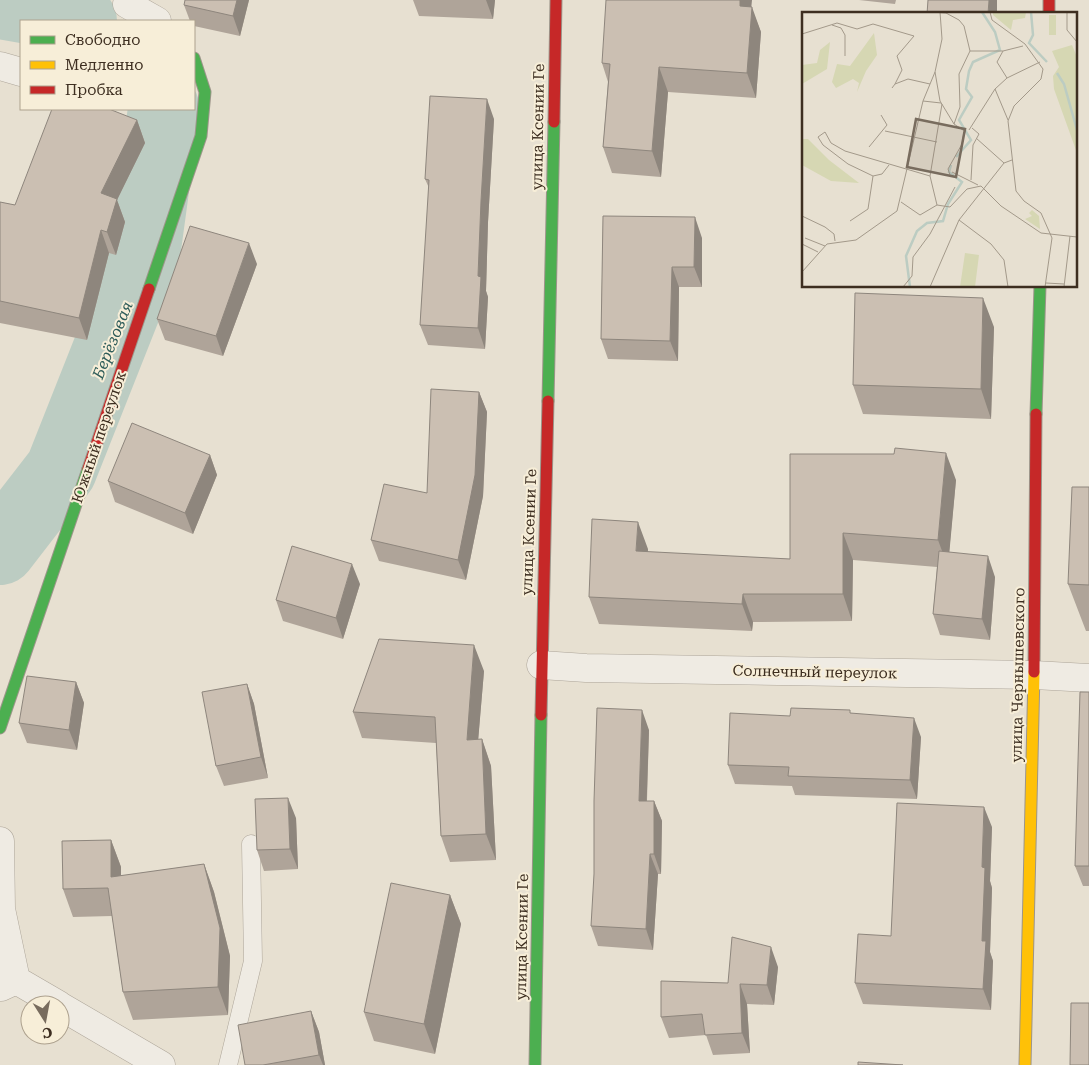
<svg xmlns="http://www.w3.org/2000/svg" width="1089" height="1065" font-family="'Roboto Serif',serif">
<rect width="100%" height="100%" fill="#e7e0d1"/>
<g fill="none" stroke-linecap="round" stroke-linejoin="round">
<path stroke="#bcccc2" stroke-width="72" d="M0,3L69,15L81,21
M0,549L61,470L143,263L164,109"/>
<g stroke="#ada599" stroke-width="19">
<path id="lane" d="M228,1065L253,961L251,844"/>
</g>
<g stroke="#ada599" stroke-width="29">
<path id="street" d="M127,4L157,21
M0,66L21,72
M541,665L586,668L1034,675L1089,678
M0,841L1,909L16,980
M1,987L16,980L59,1005
M60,1006L161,1065"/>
</g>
<g stroke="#9c958a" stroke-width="13">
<path id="fast" d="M149,289L201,136L205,92L194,58
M548,401L554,122
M1036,414L1040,286
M0,728L88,469
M535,1065L541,715"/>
</g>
<g stroke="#9c958a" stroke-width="13">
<path id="slow" d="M1025,1065L1034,672"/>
</g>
<g stroke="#9c958a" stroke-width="13">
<path id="jam" d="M1049,0V14
M554,122L556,0
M88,469L149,289
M1034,672L1036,414
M541,715L548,401"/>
</g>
<use href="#lane" stroke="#efebe3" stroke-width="18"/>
<use href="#street" stroke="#efebe3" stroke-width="28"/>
<use href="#fast" stroke="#4caf50" stroke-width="11"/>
<use href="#slow" stroke="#ffc107" stroke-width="11"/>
<use href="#jam" stroke="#c62828" stroke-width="11"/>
</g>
<path fill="#afa499" d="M249,0L240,36L194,26V21H190L184,5Z
M413,0H495L493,19L419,16Z
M859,0H896L895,4Z
M751,7L761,32L756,98L668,92L661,177L612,173L603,147L608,82L602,63Z
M494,119L488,222L486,291L488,297L485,349L428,345L420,325L429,188L425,179Z
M137,120L145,143L117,200L125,222L116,255L109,253L87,340L0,323V202L15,205Z
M603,216L702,238V287H679L678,361L608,359L601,339Z
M257,264L223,356L165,340L157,319Z
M994,327L991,419L863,414L853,385Z
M479,392L487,412L483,496L466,580L379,561L371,540L427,493Z
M790,454L956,480L949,552L995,577L990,640L940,635L933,614L937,567L853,560L852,621L753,622L752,631L599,624L589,597L648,549V552L790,559Z
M210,455L217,475L193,534L115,502L108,481Z
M1089,487V631H1086L1068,584Z
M360,584L343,639L283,621L276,600Z
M484,671L478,740L482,739L491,766L496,860L450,862L441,836L436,743L362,738L353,712Z
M76,682L84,703L77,750L27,743L19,723Z
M247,684L254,704L268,778L224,786L216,766Z
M1089,692V886H1083L1075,866Z
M851,713L921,737L917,799L795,795L792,786L735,784L728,765L790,716Z
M649,730L647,801H654L662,821L661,874H658L653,950L598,946L591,926Z
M296,818L298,869L264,871L257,850Z
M992,827L990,881L992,888L990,952L993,961L991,1010L863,1004L855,983L891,936Z
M111,840L121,867V876L204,864L214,892L230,956L228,1015L133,1020L123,992L112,916L73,917L63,889Z
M450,895L461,924L435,1054L374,1041L364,1012Z
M778,967L774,1005L747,1004L750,1053L713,1055L706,1035L669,1038L661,1017Z
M311,1011L319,1032L325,1065H245Z"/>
<path fill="#8e867d" d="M237,0H249L240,36L233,16Z
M486,0H495L493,19Z
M740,0H752L749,31L740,6Z
M989,0H997V14H988Z
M752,7L761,32L756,98L747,73Z
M659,67L668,92L661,177L652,151Z
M487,99L494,119L488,222L486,291L488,297L485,349L478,328V276L481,201Z
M137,120L145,143L117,200L125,222L116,255L107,232L101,193Z
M695,217L702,238V287L694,267Z
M101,230L109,253L87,340L79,318Z
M249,243L257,264L223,356L216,336Z
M672,267L679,287L678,361L670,341Z
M983,298L994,327L991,419L981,389Z
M479,392L487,412L483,496L466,580L458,560Z
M946,453L956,480L948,567L938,540Z
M210,455L217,475L193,534L185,513Z
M638,522L648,549L646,579L636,551Z
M843,533L853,560L852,621L843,594Z
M988,556L995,577L990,640L982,619Z
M352,564L360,584L343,639L336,618Z
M743,594L753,622L752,631L742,604Z
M474,645L484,671L476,766L467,740Z
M76,682L84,703L77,750L69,730Z
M247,684L254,704L268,778L261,757Z
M642,710L649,730L646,821L639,801Z
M914,718L921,737L917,799L910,780Z
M482,739L491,766L496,860L486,834Z
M288,798L296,818L298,869L290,849Z
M654,801L662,821L661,874L654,854Z
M984,807L992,827L990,881L992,888L990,952L993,961L991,1010L983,989L982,941V867Z
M111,840L121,867V905L111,877Z
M650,854L658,874L653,950L646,929Z
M204,864L214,892L230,956L228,1015L218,987Z
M450,895L461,924L435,1054L424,1024Z
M771,947L778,967L774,1005L767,985Z
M740,984L747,1004L750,1053L742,1033Z
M311,1011L319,1032L325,1065H323L319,1055Z"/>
<path fill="#cbbfb2" stroke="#8e867d" d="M185,0H237L233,16L184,5Z
M606,0H740V6L752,7L747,73L659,67L652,151L603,147L610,64L602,63Z
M928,0H989L988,14H927Z
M430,96L487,99L481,201L478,276L481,277L478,328L420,325L429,180L425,179Z
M52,109H109L137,120L101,193L117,199L107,232L101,230L79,318L0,301V202L15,205Z
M603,216L695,217L694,267H672L670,341L601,339Z
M190,226L249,243L216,336L157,319Z
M855,293L983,298L981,389L853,385Z
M431,389L479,392L475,475L458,560L371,540L384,484L427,493Z
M132,423L210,455L185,513L108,481Z
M895,448L946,453L938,540L843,533V594H743L742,604L589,597L592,519L638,522L636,551L790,559V454H894Z
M1072,487H1089V585L1068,584Z
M292,546L352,564L336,618L276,600Z
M939,551L988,556L982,619L933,614Z
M379,639L474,645L467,740L482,739L486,834L441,836L435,717L353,712Z
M27,676L76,682L69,730L19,723Z
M247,684L261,757L216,766L202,692Z
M1080,692H1089V866H1075Z
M597,708L642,710L639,801H654V854H650L646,929L591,926L594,874V801Z
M791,708L850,710V713L914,718L910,780L788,776L789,767L728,765L730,713L790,716Z
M288,798L290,849L257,850L255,799Z
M897,803L984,807L982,867L985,868L982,941H986L983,989L855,983L858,934L891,936Z
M111,840V877L204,864L220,928L218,987L123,992L108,888L63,889L62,841Z
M391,883L450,895L424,1024L364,1012Z
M732,937L771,947L767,985L740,984L742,1033L705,1035L702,1014L661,1017V981L728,983Z
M1071,1003H1089V1065H1070Z
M311,1011L319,1055L263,1065H245L238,1025Z
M858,1062L903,1065H858Z"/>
<g text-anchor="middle" stroke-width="4" stroke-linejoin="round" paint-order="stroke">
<g font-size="15" fill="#3d2e20" stroke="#f7eed8">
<text transform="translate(538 127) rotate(-89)" y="5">улица Ксении Ге</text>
<text transform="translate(99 437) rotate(-71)" y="5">Южный переулок</text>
<text transform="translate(529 532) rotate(-88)" y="5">улица Ксении Ге</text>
<text transform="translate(815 672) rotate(1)" y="5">Солнечный переулок</text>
<text transform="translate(1018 675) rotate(-89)" y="5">улица Чернышевского</text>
<text transform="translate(522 937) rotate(-89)" y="5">улица Ксении Ге</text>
</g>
<g font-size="16" font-style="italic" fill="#2f5d5a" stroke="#f7eed8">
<text transform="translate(112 340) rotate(-68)" y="6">Берёзовая</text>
</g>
</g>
<g transform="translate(802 12)">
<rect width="275" height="275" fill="#e7e0d1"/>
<path d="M224,0L223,6L211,8L209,18L191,3V0ZM247,3H254V23H247ZM72,21L75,43L64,59L55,80L57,71L51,67L34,76L30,70L35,52L48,54ZM28,30L25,57L0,72V53L15,51L18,38ZM270,33L275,45V141L252,77L251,64L257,55L250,39ZM0,127H6L27,148L57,171L29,169L0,153ZM230,198L237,204L238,217L223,207L230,204L227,201ZM163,241L177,243L173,275H158Z" fill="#d6d7b3"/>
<path fill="none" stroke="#bcccc2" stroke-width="2.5" d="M229,0L231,23L227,31L245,50M255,61L262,72L275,118M154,145L169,128L157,108L170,85L164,77L167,59L171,50L198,38L193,20L180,0M108,275L104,244L115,219L125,211L141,209L146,192L160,170L147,160L149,153"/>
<path fill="none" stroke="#a3998a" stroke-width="1" d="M130,0L144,1L157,8L162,14L168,39L157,62L158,95L152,112M138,0L140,27L133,60L138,89L152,112L164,120M188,0L190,8L223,32L241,57L239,67L212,94L206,109L214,179L222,189L239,201L250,226L243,275M265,0V18L275,30M30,13L39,16L43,23V44M0,22L35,11L55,17L71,12L112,24L95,44L100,58L93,72M168,39H201L221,34M201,39L195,50L205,66M90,76L93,72L106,67L128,72M193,77L206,108M121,89L139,91M140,92L128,164L135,193L148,195L165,177L179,174L199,194L239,221L275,225M167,118L193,77L205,66L238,50M83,119L135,130M174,126L202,151M67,135L85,113L79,103M87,153L80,162L71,164L46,152L21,133L16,125L23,120L29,131L43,139L128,164M150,160L176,173M148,163L146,157L160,132L162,120M169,168L171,133L177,122L170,116M99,190L118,203L135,193M0,204L23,215L32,222L33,229M157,208L189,232L202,248L206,275M48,209L66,197L71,164M3,226L23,234M0,232L16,240M0,260L25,232L54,228L95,199L121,89L133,60M244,271L262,272M101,275L110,264L111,245L128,222L153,175M128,275L157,208L202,151L210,148M262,275L268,224"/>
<path fill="#786c5e" fill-opacity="0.15" stroke="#786c5e" stroke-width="2.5" d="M114,107L163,117L154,165L105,155Z"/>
<rect width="275" height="275" fill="none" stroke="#3d2e20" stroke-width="2.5"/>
</g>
<rect x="20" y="20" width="175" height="90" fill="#f7eed8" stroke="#ada18e"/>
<rect x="30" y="36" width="25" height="8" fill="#4caf50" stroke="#ada18e"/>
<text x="65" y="45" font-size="15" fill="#3d2e20">Свободно</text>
<rect x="30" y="61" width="25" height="8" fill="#ffc107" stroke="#ada18e"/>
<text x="65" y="70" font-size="15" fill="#3d2e20">Медленно</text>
<rect x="30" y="86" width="25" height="8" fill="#c62828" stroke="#ada18e"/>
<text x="65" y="95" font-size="15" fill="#3d2e20">Пробка</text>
<g transform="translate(45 1020) rotate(169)"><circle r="24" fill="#f7eed8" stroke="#ada18e"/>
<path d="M0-4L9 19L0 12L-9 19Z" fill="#786c5e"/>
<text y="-8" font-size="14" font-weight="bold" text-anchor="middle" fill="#3d2e20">С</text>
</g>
</svg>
